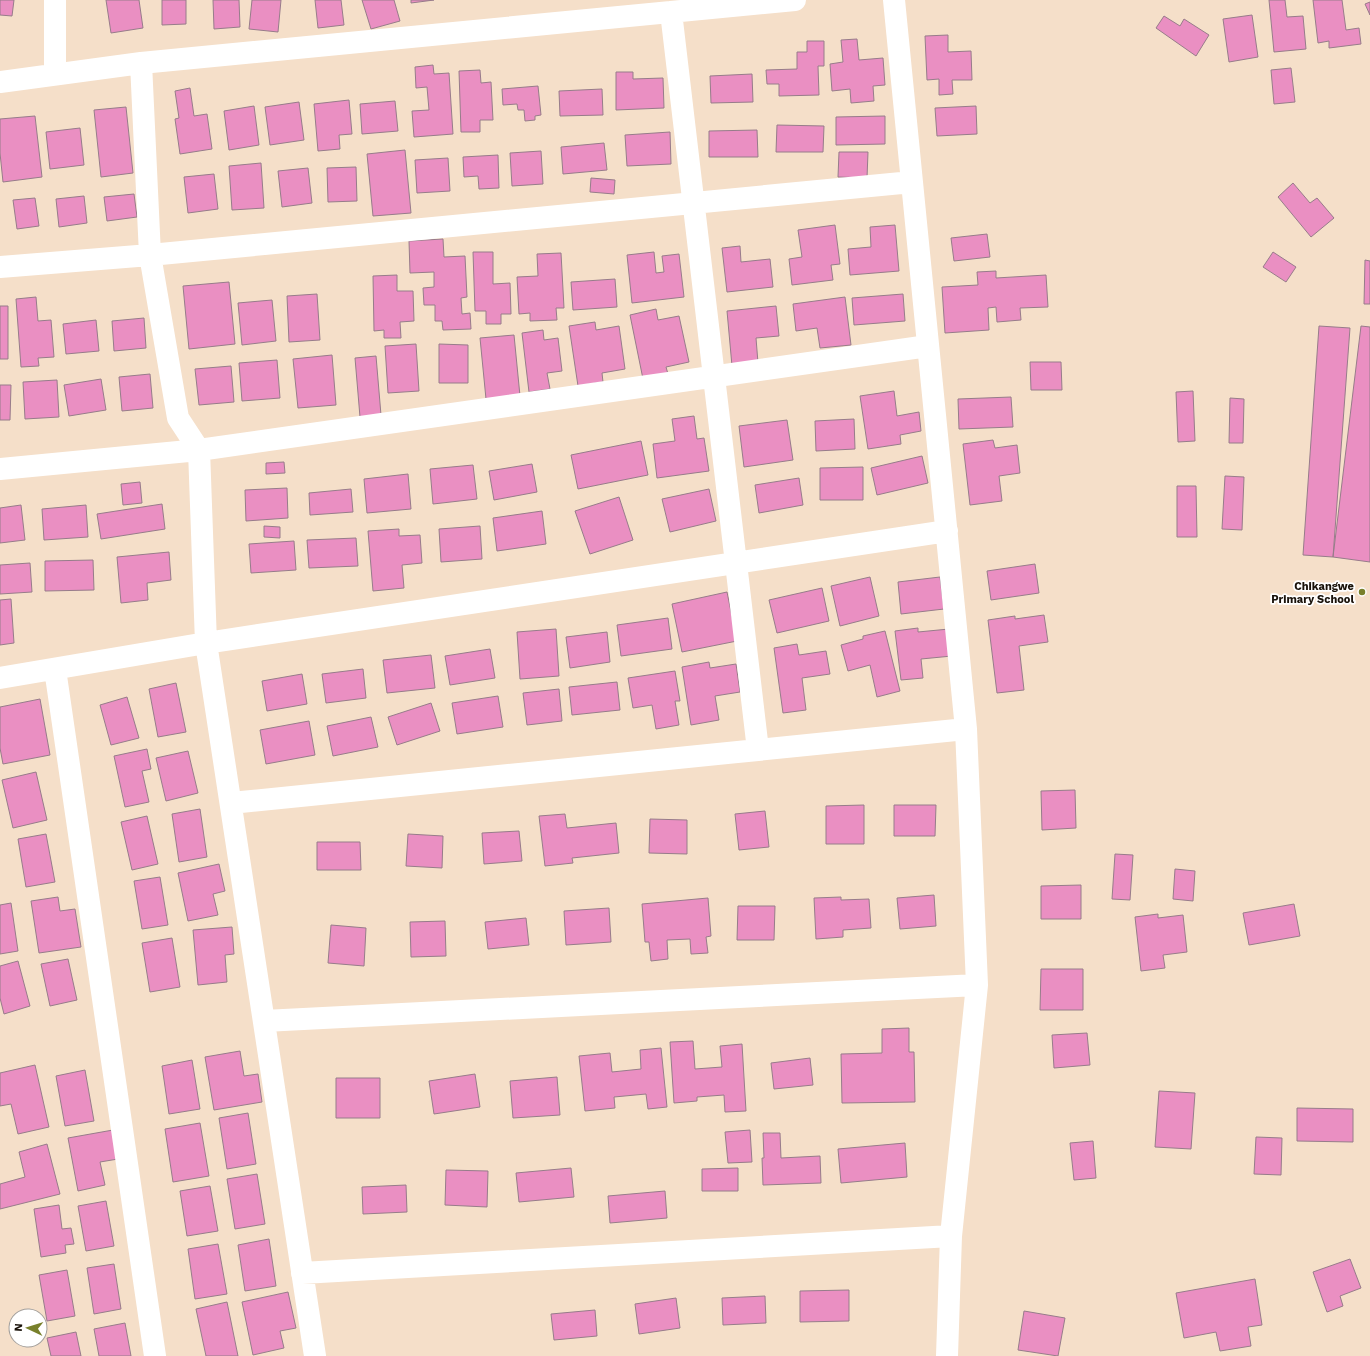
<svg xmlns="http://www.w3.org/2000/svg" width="1370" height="1356" font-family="'Work Sans',sans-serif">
<rect width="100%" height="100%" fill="#f5dfc9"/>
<path fill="#ea8fc2" stroke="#977c8a" d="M0,0H14L12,16L0,15Z
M106,0H139L143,28L111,33Z
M162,0H186V24L162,25Z
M213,0H239L240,27L214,29Z
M252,0H281L278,32L249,29Z
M315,0H341L344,25L318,28Z
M362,0H394L400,21L371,29Z
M411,0H434L411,3Z
M1269,0H1285L1287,17L1303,16L1306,49L1274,52Z
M1313,0H1342L1346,30L1359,28L1361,44L1329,48V41L1318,43Z
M1370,2V15L1365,4Z
M1252,15L1258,57L1229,62L1223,19Z
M1164,16L1180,26L1184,19L1209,35L1196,56L1156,28Z
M948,35V52L971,51L972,80H952L953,94L939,95V79L927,80L925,36Z
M857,39L859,60L883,58L885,85L873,86L874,101L851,103L850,89L832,91L830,64L843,62L841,40Z
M807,41H824V66H818L819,95L779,96V84H767L766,70L797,69V52H807Z
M433,65L434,74L449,73L453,134L414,137L412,111L429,110L427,87L416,88L415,67Z
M1291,68L1295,102L1274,104L1271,70Z
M480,70L481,83L491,82L493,120H480V132H461L459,71Z
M616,72H633V79L663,78L664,108L616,110Z
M752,74L753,102L711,103L710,76Z
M538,86L541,115L535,116V120L525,121L524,110H518L517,104L503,105L502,89Z
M190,88L194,116L207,114L212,149L180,154L175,119L179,118L175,91Z
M602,89L603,115L560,116L559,91Z
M349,100L352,134L339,135L340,149L318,151L314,104Z
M395,101L398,131L362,134L360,104Z
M299,102L304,140L270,145L265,107Z
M254,106L259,145L229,150L224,111Z
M976,106L977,134L937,136L935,108Z
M126,107L133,173L101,177L94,110Z
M35,116L42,177L3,182L0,153V119Z
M885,116V144L836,145V117Z
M777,125L824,126L823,152H776Z
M80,128L84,165L50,169L46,132Z
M757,130L758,157H709V131Z
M670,132L671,164L627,166L625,135Z
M604,143L607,170L563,174L561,147Z
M405,150L411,213L373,216L367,154Z
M541,151L543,184L512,186L510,153Z
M839,152H868L867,178L838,177Z
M498,155L499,188L479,189L478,176L464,177L463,157Z
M448,158L450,191L417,193L415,160Z
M261,163L264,208L232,210L229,166Z
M356,167L357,201L328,202L327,168Z
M308,168L312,203L282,207L278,171Z
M214,174L218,209L188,213L184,177Z
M591,178L615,180L614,194L590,192Z
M1293,183L1310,203L1317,198L1334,218L1311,237L1278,197Z
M134,194L137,217L107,221L104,197Z
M84,196L87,223L59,227L56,199Z
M35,198L39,226L17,229L13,200Z
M835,225L840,264L831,265L833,280L792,285L789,259L802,257L798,230Z
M895,225L899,271L850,275L848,249L871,247L870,227Z
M987,234L990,257L954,261L951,238Z
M443,239L444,257L465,256L467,297L461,298L462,314L470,313L471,329L443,330L442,321H435V305H424L423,288L434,287V272L410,273L409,241Z
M740,246L741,262L770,259L773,287L727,292L722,248Z
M473,252H493V284L510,283L511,314H501V324H486V311H475Z
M654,252L656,273L664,272L662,256L679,254L684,297L632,303L627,255Z
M1273,252L1296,267L1286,282L1263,267Z
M561,253L564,308H556L557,320L530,321V313L519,314L517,277L538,276L537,254Z
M1365,260L1370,261V304H1364Z
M996,271V278L1046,275L1048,307L1020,308L1021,320L997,322L996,307L988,308L989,330L945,333L942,287L978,285L977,272Z
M397,275V291H413L414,321L400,322L401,338H384V330L374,331L373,276Z
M615,279L617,307L573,310L571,282Z
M229,282L235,344L189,349L183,286Z
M317,294L320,340L289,342L287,296Z
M903,294L905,321L854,325L852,298Z
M36,297L38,321L51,320L54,357L38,358L39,366L21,367L16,299Z
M845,297L851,345L820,348L817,328L796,331L793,304Z
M272,300L276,341L242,345L238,303Z
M0,306H8V359H0Z
M776,306L779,336L756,338L758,363L732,366L727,311Z
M656,309L658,320L679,316L689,362L666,367L668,374L643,379L630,315Z
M144,318L146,348L114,351L112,321Z
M96,320L99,351L66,354L63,324Z
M595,322L596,330L619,326L625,369L602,373L603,382L578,386L569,326Z
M1319,326L1350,328L1333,557L1303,555Z
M1361,326L1370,327V562L1333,557Z
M543,330L544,340L558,338L562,371L547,373L550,389L529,392L522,333Z
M514,335L520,396L486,399L480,338Z
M416,344L419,391L388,393L385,346Z
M439,344L468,345V383H439Z
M332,355L336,405L298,408L293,359Z
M376,356L381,415L360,417L355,358Z
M277,360L280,398L242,401L239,363Z
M1030,362H1061L1062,390H1031Z
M231,366L234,402L199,405L195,369Z
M150,374L153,408L122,411L119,377Z
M101,379L106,410L69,416L64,385Z
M57,380L59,417L25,419L23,382Z
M0,385H11L10,420H0Z
M894,391L897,416L919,412L921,431L900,435L901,444L868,449L860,396Z
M1193,391L1195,441L1178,442L1176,392Z
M1011,397L1013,427L959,429L958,399Z
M1230,398L1244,399L1243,443H1229Z
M694,416L697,439L704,438L709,471L657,478L653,444L675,441L672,419Z
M854,419L855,449L816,451L815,421Z
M787,420L793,460L744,467L739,426Z
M993,440L995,448L1017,445L1020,473L999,476L1002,501L970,505L963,444Z
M641,441L648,475L578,489L571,455Z
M922,456L928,483L877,495L871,468Z
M284,462L285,473L266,474V463Z
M532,464L537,492L494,500L489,471Z
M473,465L477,499L433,504L430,469Z
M863,467V500H820V468Z
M408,474L411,509L367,513L364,479Z
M1225,476L1244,477L1242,530L1222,529Z
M799,478L803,505L759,513L755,485Z
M140,482L142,503L123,505L121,484Z
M1177,486H1196L1197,537H1177Z
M287,488L288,518L246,521L245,490Z
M351,489L353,512L310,515L309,493Z
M709,489L716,521L670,532L662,499Z
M619,497L633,540L590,554L575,511Z
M162,504L165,529L101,539L97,514Z
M21,505L25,540L0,543V508Z
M86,505L88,537L44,540L42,509Z
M542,511L546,544L497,551L493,518Z
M264,526L280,527V538L264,537Z
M480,526L482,559L441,562L439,529Z
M399,529V536L420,535L422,563L402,565L404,588L373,591L368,531Z
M356,538L358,566L309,568L307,540Z
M294,541L296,570L251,573L249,544Z
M169,552L171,580L147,583L148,600L121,603L117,557Z
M93,560L94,590L45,591V561Z
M30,563L32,592L0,594V565Z
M1035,564L1039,593L991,600L987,571Z
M870,577L879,616L840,626L831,586Z
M940,577L944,609L901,614L898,582Z
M822,588L829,621L777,633L769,600Z
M727,592L737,641L682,652L672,604Z
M11,599L14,643L0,645V600Z
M1044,615L1048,642L1019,646L1024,690L997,693L988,620L1015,616V619Z
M668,618L672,649L621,656L617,625Z
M918,628V632L949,629L952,656L921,659L923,678L901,680L895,631Z
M556,629L559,676L520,679L517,632Z
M885,631L900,691L877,697L870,665L848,671L841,645L863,639V636Z
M607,632L610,662L570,668L566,637Z
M797,644L799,655L826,651L830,674L802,678L806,710L783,713L774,648Z
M490,649L495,678L450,685L445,656Z
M431,655L435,688L387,693L383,660Z
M709,662L710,668L736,664L740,692L715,696L719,720L691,725L682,667Z
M363,669L366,698L326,703L322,674Z
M675,671L680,701H675L679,725L656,729L652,705L633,708L628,678Z
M302,674L307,704L267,711L262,681Z
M617,682L620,710L572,715L569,687Z
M176,683L186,732L158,737L149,689Z
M559,689L562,721L527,725L523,693Z
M498,696L503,727L457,734L452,703Z
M127,697L139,738L111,745L100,705Z
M40,699L50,755L3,764L0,748V707Z
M431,703L440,731L397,745L388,717Z
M371,717L378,747L333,756L327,726Z
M309,721L315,755L266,764L260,730Z
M147,749L151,769L142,771L149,802L125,807L114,756Z
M188,751L198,793L166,801L156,758Z
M36,772L47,820L13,828L2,780Z
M1075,790L1076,828L1042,830L1041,791Z
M864,805V844H826V806Z
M894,805H936L935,836H894Z
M200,809L207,857L179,862L172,814Z
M765,811L769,847L739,850L735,814Z
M565,814L567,828L616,823L619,853L572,858L573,863L545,866L539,816Z
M147,816L158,864L132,870L121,822Z
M650,819L687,820V854L649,853Z
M519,831L522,861L484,864L482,833Z
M46,834L55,882L26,887L18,839Z
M408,834L443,836L442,868L406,866Z
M317,842H360L361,870H317Z
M1115,854L1133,855L1130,900L1112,899Z
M219,864L225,891L213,894L218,915L188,921L178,873Z
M1175,869L1195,871L1193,901L1173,899Z
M160,877L168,925L142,929L134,881Z
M1081,885V919H1041V886Z
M934,895L936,926L900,929L897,898Z
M58,897L60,911L75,909L81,947L39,953L31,901Z
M841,897V900L869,899L871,928L843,930V937L816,939L814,898Z
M708,898L711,936L706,937L708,953L691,954L690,939L667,940L668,959L651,961L649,942H645L642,904Z
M11,903L18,951L0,954V905Z
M1294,904L1300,936L1249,945L1243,913Z
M738,906H775L774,940H737Z
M609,908L611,942L566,945L564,911Z
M1158,914V918L1183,915L1187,952L1163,955L1165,968L1141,971L1135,917Z
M526,918L529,945L488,949L485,922Z
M445,921L446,956L411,957L410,922Z
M331,925L366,928L364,966L328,963Z
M232,927L234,954L225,955L227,982L198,985L193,930Z
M172,938L180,987L150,992L142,943Z
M68,959L77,1000L50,1006L41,964Z
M18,961L30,1006L4,1014L0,998V966Z
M1041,969H1083V1010H1040Z
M909,1028V1052H914L915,1102L842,1103L841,1054L882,1053V1029Z
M1087,1033L1090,1065L1054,1068L1052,1035Z
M693,1041L695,1069L722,1067L720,1046L742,1044L746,1111L725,1112L724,1095L697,1097V1101L674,1103L670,1042Z
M661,1048L667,1107L648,1109L646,1094L614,1097L615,1108L585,1111L579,1056L610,1053L612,1072L641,1069L640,1050Z
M240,1051L244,1076L258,1074L262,1102L214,1110L205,1057Z
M810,1058L813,1085L774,1089L771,1063Z
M192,1060L200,1109L169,1114L162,1066Z
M35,1065L49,1127L18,1134L11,1104L0,1106V1073Z
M85,1070L94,1121L65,1126L56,1076Z
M475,1074L480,1107L434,1114L429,1081Z
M557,1077L560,1115L513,1118L510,1081Z
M336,1078H380V1118H336Z
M1159,1091L1195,1093L1191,1149L1155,1147Z
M1297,1108L1353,1109V1142L1297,1141Z
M248,1113L256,1164L227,1169L219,1118Z
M200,1123L209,1176L173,1182L165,1129Z
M113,1130L118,1159L100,1162L105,1185L78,1191L68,1138Z
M750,1130L752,1162L728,1163L725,1132Z
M763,1133H780L781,1158L820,1156L821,1183L763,1185L762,1158H764Z
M1256,1137L1282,1138L1281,1175L1254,1174Z
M1093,1141L1096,1178L1074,1180L1070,1143Z
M905,1143L907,1177L841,1183L838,1149Z
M47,1144L60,1194L0,1209V1184L25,1177L19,1152Z
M571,1168L574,1197L519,1202L516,1173Z
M738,1168V1191H702V1169Z
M446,1170L488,1171L487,1207L445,1205Z
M257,1174L265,1224L235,1229L227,1179Z
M406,1185L407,1212L363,1214L362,1187Z
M210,1186L218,1231L187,1236L180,1191Z
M665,1191L667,1218L610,1223L608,1196Z
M106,1201L114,1246L86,1251L78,1206Z
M59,1205L62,1229L71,1228L74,1244L65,1245L66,1253L41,1257L34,1209Z
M269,1239L276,1286L245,1291L238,1245Z
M218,1244L227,1294L195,1299L188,1249Z
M1350,1259L1361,1288L1340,1296L1343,1306L1327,1312L1313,1272Z
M114,1264L121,1309L94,1314L87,1268Z
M67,1270L75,1316L47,1321L39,1275Z
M1255,1279L1262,1325L1248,1327L1251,1346L1220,1351L1216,1332L1184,1338L1176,1293Z
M849,1290V1321L800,1322V1291Z
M288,1292L296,1328L280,1331L284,1348L253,1355L242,1302Z
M765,1296L766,1323L723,1325L722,1298Z
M676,1298L680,1328L639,1334L635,1304Z
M227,1302L238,1356H206L196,1309Z
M595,1310L597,1336L554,1340L551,1314Z
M1024,1311L1065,1318L1058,1356L1018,1350Z
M125,1323L131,1356H99L94,1329Z
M76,1332L81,1356H51L47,1338Z"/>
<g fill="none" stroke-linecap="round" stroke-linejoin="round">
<path stroke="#fff" stroke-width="22" d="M894,0L966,729L977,985L951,1236L947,1356
M671,12L758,750
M141,63L150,255L178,418L199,450L206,643L315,1356
M55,74V0
M0,82L141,63L795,0
M0,267L150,255L912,182
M0,469L199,450L928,346
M55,669L155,1356
M0,678L206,643L947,531
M231,803L966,729
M264,1021L977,985
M302,1273L951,1236"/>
</g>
<circle fill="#78802b" stroke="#fff" stroke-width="1.5" cx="1362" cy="592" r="4"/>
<g text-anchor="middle" stroke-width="3.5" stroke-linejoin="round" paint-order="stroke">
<g font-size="11" font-weight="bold" fill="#19120a" stroke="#fff" text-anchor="end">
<text x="1354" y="590">Chikangwe<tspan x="1354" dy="13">Primary School</tspan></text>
</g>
</g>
<g transform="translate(28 1328) rotate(274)"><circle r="19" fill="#ffffff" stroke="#a3a09d"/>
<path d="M0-3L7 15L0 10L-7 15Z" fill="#78802b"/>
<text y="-6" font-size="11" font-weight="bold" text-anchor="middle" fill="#19120a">N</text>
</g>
</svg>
